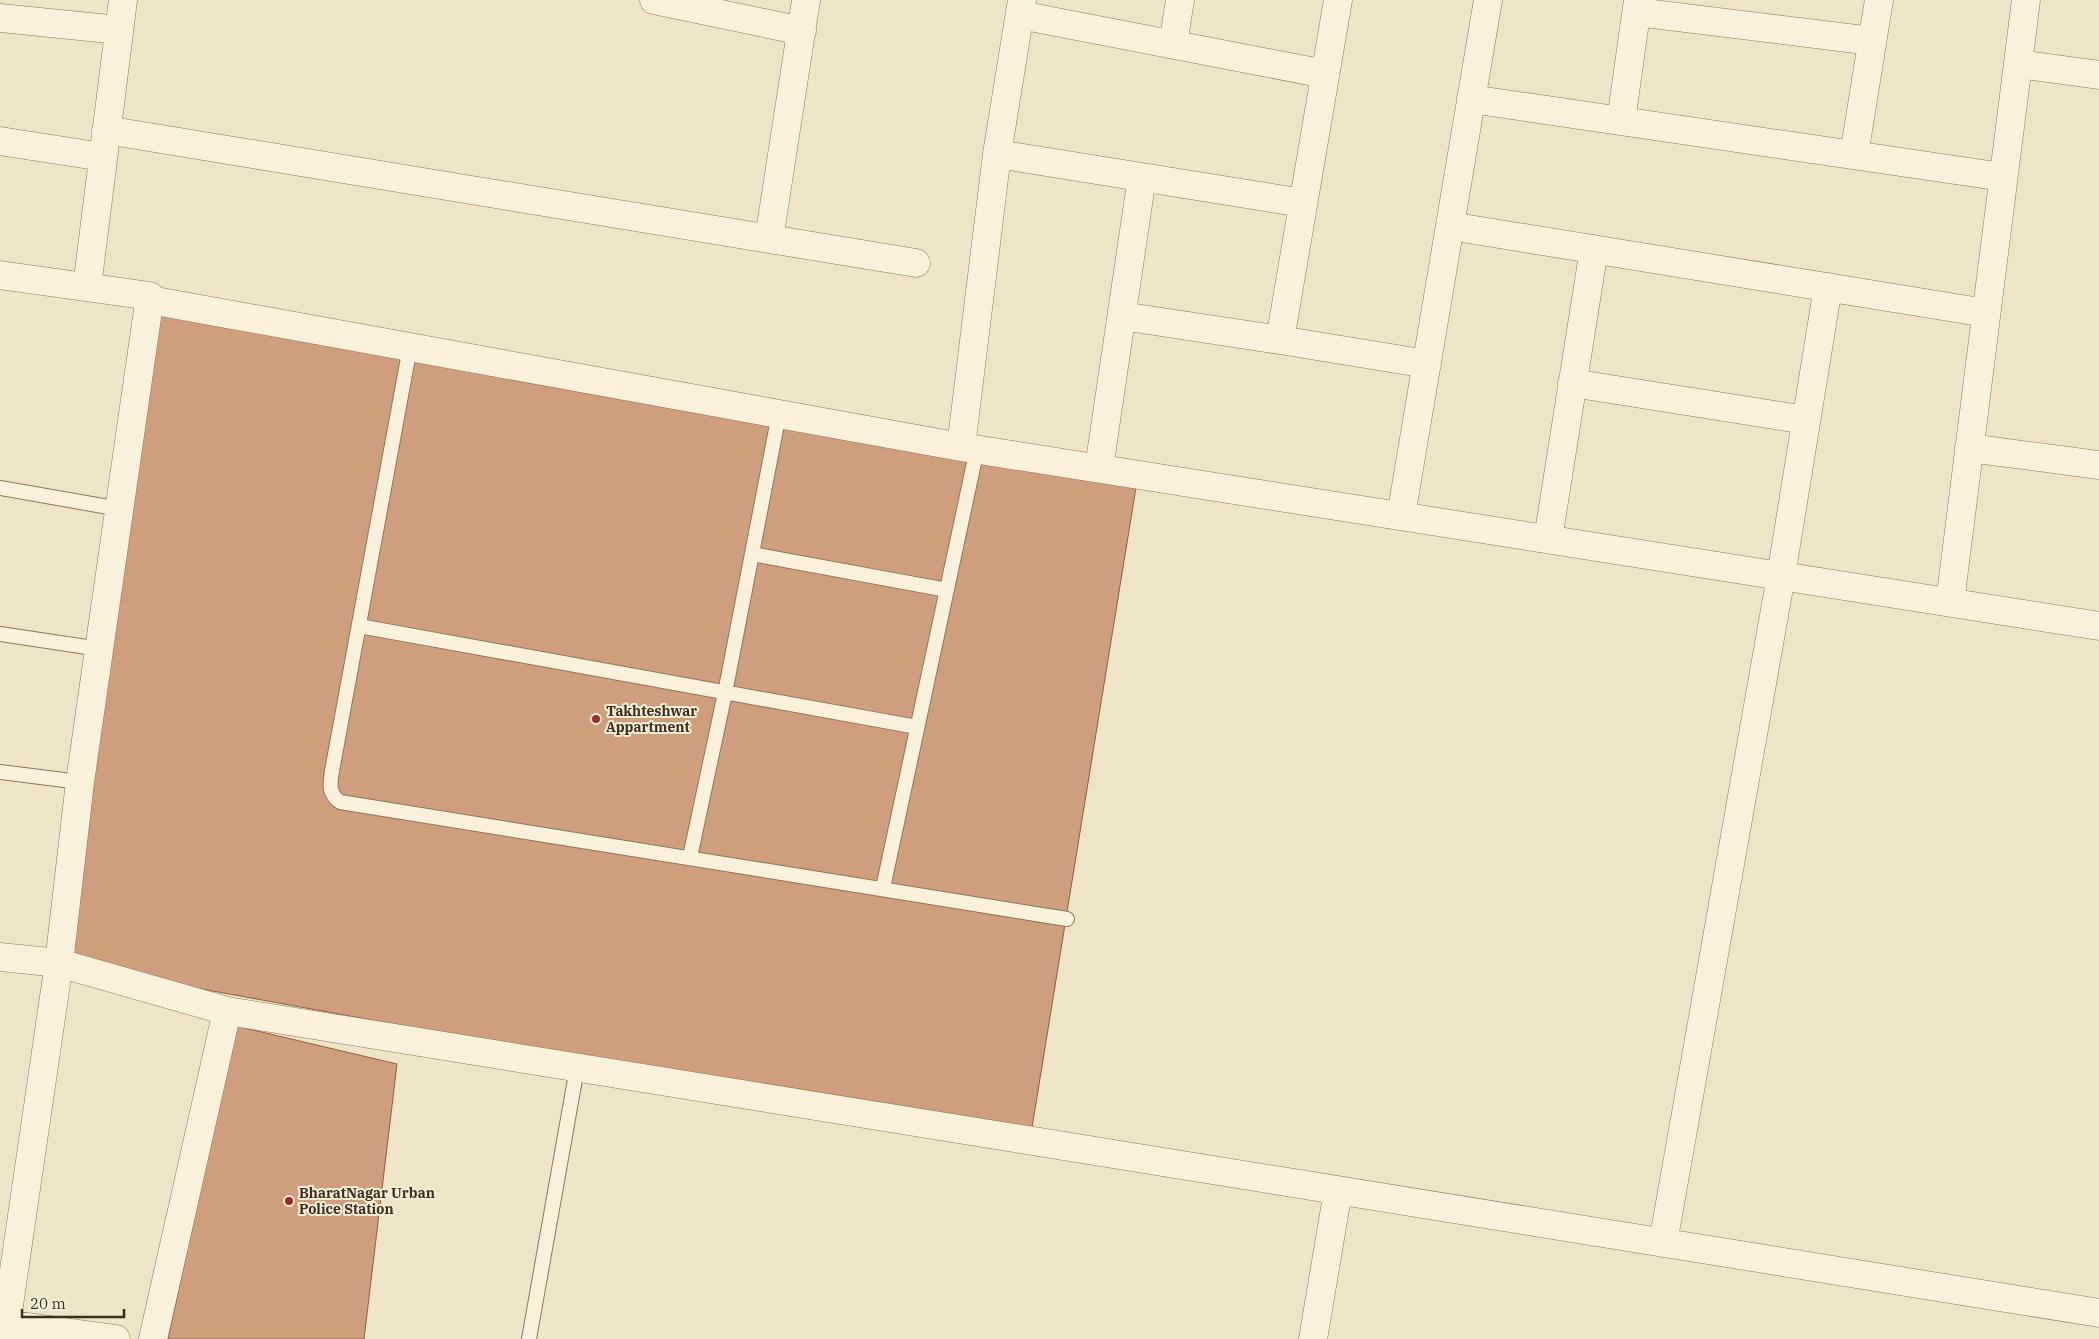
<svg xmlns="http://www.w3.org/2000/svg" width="2099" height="1339" font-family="'IBM Plex Serif',serif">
<rect width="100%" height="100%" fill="#f0e4c8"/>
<path fill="#cf9f7d" stroke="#8d5f41" d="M150,296L1138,475L1030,1140L59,963Z
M236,1026L397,1064L364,1339H168Z"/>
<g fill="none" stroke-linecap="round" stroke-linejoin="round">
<g stroke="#8d765c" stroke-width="16">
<path id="service" d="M410,347L332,771C330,784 328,793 340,802L1067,919
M0,488L120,509
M752,554L947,590
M359,626L917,727
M0,634L100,649
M0,772L80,782
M690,857L725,693L779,414
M883,888L977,449
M529,1339L577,1068"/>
</g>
<g stroke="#8d765c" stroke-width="29">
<path id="minor" d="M654,0L802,31
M1022,0L997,154L961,447L2099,626
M1338,0L1280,340L1427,364
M1637,12L1872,41
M1020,15L1325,74
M0,18L119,30
M1173,44L1180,0
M2018,64L2099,75
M1471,99L2003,177
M1621,121L1638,0
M106,130L916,263
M0,141L103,157
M997,154L1303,203
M1854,155L1879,0
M1450,226L1986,313
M769,239L806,0
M0,275L150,296L80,782L59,963L4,1339
M87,287L123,0
M150,300L961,447
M1122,316L1280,340
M1572,383L1806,420
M1969,448L2099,465
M1099,468L1142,177
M1401,516L1488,0
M1548,539L1594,249
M1950,602L2026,0
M0,957L59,963L227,1011L2099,1313
M1663,1243L1781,576L1828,287
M6,1324L116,1339
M153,1339L227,1011
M1313,1339L1338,1191"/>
</g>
<use href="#service" stroke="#faf1dc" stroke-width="14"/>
<use href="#minor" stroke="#faf1dc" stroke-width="28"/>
</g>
<g fill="#9e2a2b" stroke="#f7eed8" stroke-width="2">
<circle cx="596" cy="719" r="5"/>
<circle cx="289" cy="1201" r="5"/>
</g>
<g text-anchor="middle" stroke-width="4" stroke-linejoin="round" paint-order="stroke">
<g font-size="14" font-weight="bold" fill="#3d2e20" stroke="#f7eed8" text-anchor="start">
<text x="606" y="716">Takhteshwar<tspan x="606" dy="16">Appartment</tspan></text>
<text x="299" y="1198">BharatNagar Urban<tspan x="299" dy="16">Police Station</tspan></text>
</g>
</g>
<path d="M22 1309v8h102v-8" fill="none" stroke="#3d2e20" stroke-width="2.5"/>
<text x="30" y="1309" font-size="15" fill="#3d2e20" stroke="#f7eed8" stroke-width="4" paint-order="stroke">20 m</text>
</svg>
